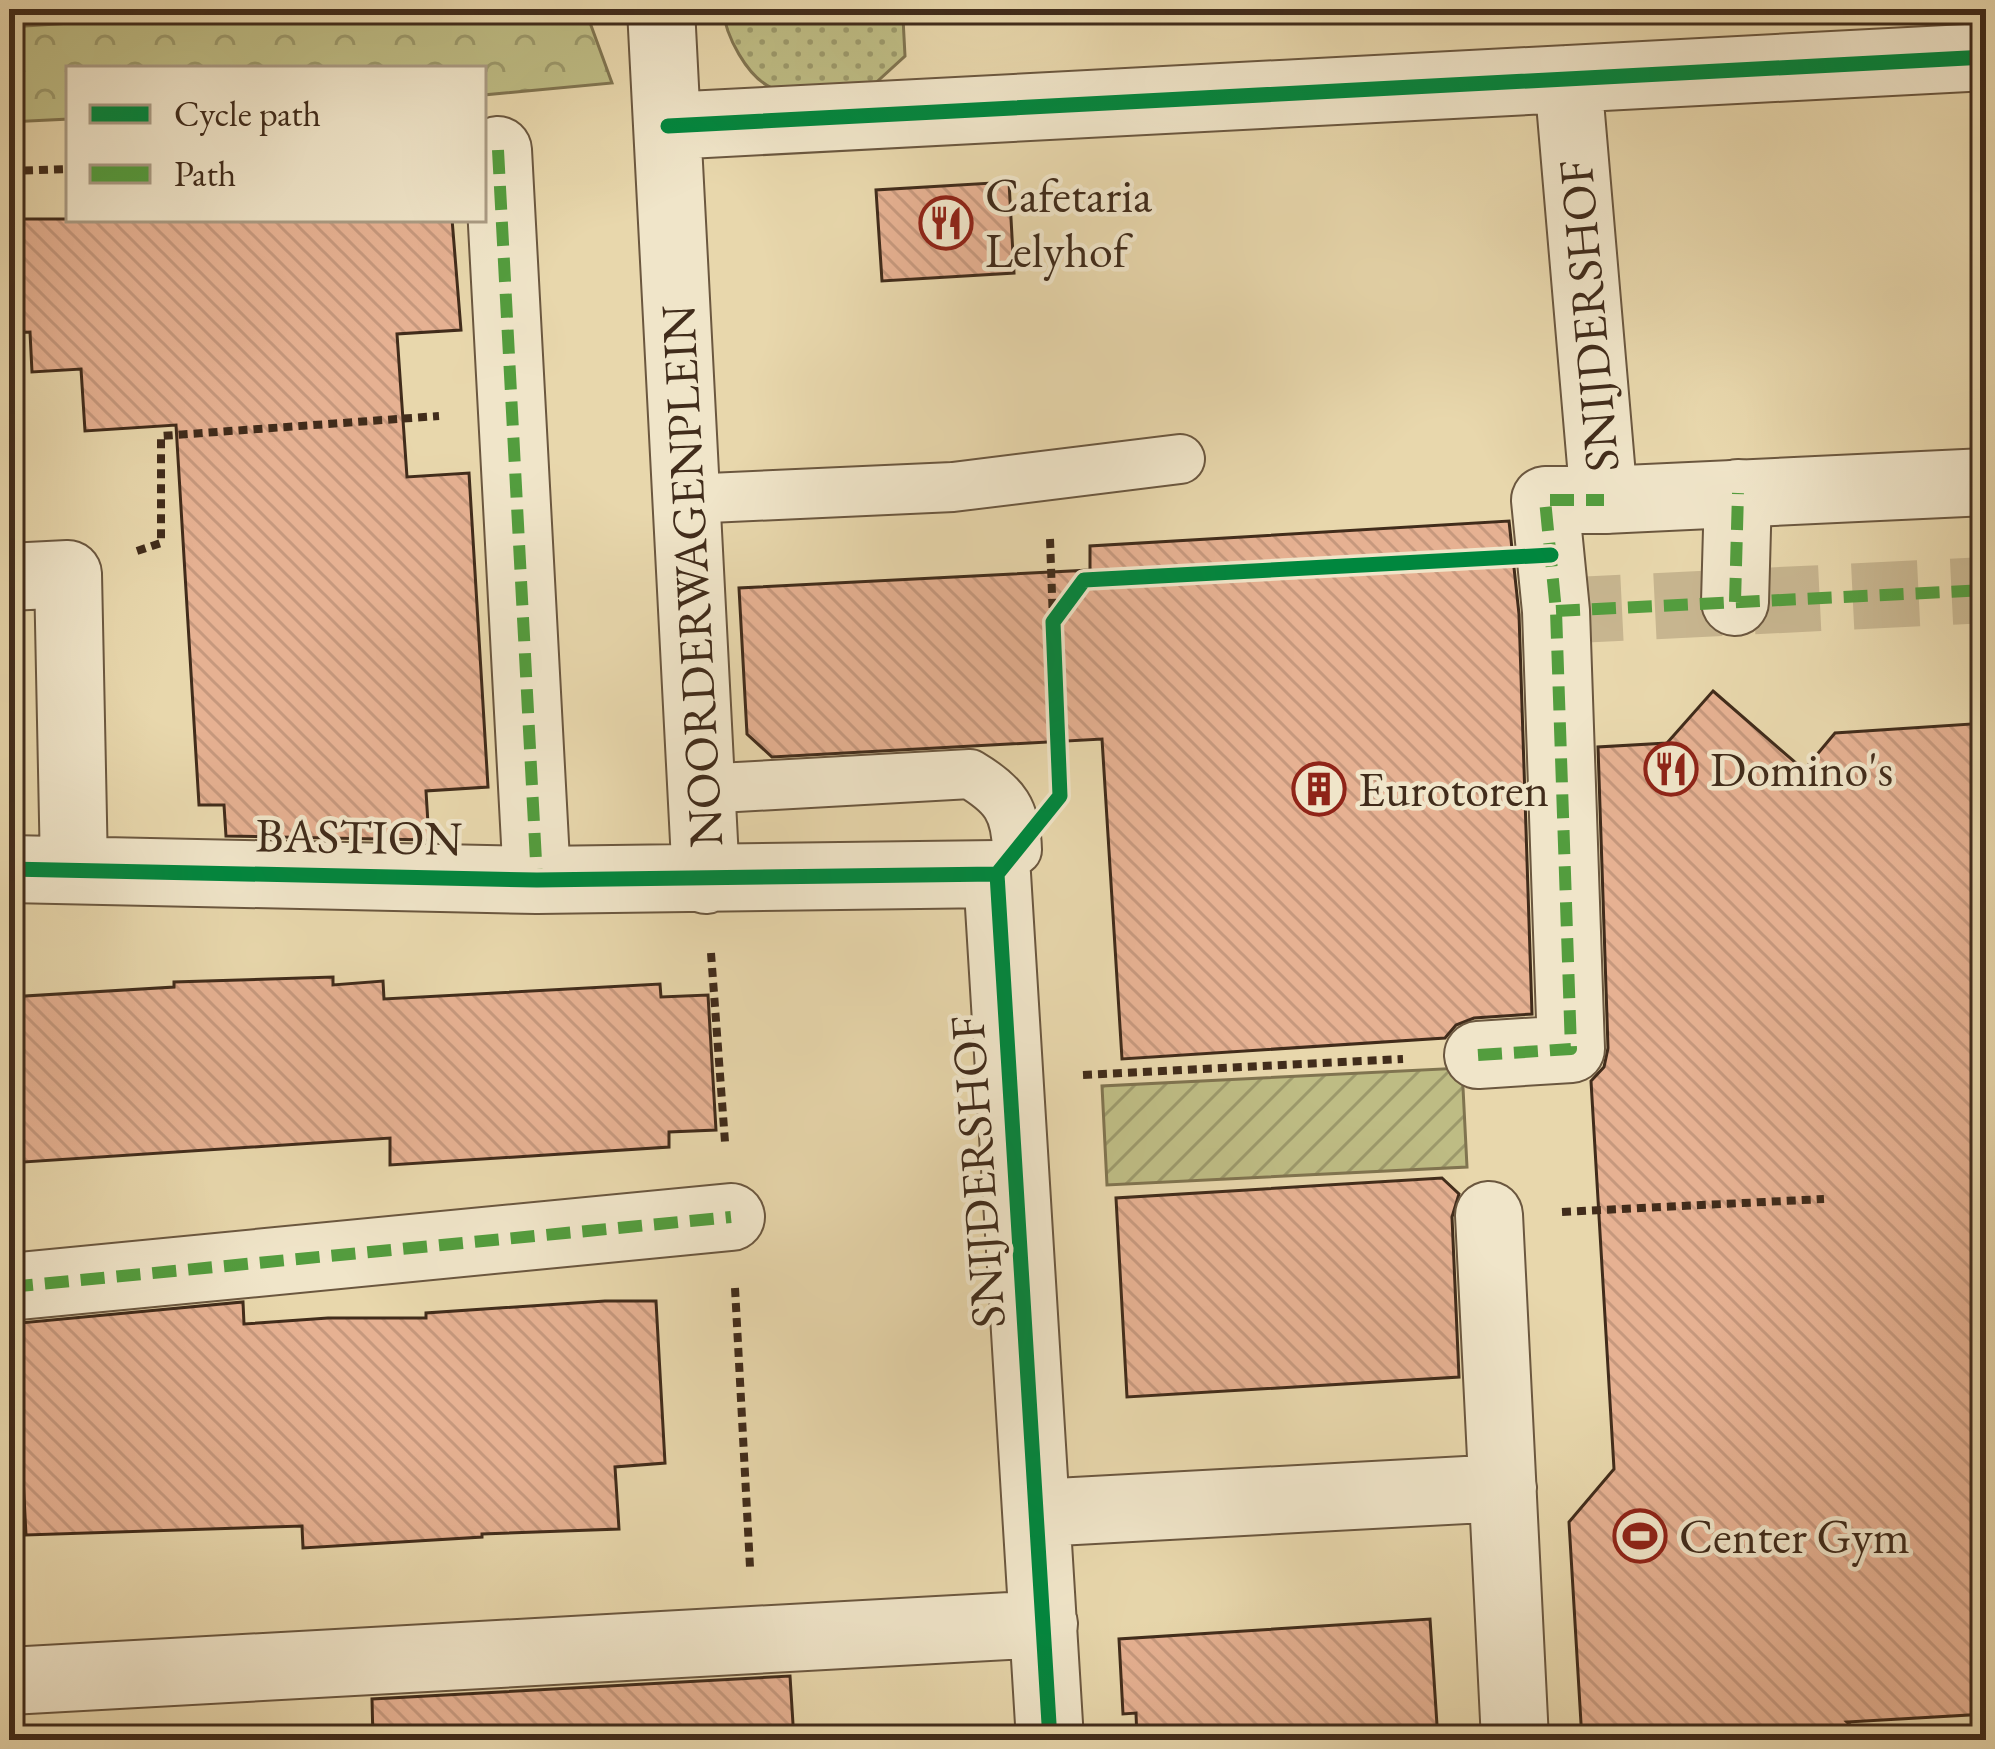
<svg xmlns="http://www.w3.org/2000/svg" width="1995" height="1749" font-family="'EB Garamond',serif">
<defs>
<pattern id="grass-dots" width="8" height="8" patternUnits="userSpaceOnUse" patternTransform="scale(3)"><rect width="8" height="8" fill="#bebc84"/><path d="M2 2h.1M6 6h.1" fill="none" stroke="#9c996b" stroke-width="1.8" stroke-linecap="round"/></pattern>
<pattern id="forest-crowns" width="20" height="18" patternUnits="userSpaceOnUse" patternTransform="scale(3)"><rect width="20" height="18" fill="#bebc84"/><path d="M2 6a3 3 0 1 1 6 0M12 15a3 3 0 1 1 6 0" fill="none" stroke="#9c996b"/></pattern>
<pattern id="garden-furrows" width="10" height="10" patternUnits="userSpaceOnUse" patternTransform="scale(3)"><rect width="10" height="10" fill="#bebc84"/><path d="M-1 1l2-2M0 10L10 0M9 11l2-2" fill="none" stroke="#9c996b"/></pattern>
<pattern id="building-back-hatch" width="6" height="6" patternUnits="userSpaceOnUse" patternTransform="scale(3)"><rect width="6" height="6" fill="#e6b192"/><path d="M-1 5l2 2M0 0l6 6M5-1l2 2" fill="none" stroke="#c6987d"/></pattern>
</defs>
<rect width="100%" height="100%" fill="#e8d7ac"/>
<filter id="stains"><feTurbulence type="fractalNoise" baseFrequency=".00167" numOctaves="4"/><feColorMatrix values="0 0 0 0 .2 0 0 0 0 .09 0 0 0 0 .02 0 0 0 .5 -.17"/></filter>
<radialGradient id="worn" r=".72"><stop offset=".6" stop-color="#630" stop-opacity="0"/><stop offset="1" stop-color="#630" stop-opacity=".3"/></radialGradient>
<path fill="url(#grass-dots)" stroke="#807450" stroke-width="3" d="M9,9H292L9,27Z
M723,9H1035L903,18L905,56L858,99C839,97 785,95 772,88C747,77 725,35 723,9Z"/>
<path fill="url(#forest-crowns)" stroke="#807450" stroke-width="3" d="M292,9H585L612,83L483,95V69H69V119L9,122V27Z"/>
<path fill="url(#garden-furrows)" stroke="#807450" stroke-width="3" d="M1462,1068L1467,1167L1107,1185L1102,1086Z"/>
<path fill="url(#building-back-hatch)" stroke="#412c1b" stroke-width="3" d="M1009,182L1014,273L882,281L876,190Z
M9,219H452L461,330L397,334L407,477L469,473L488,787L426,791L429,840L226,836L224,805H199L176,425L85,431L81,369L32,372L30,332L9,333Z
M1509,521L1519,614L1532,1014L1474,1018L1456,1025L1445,1038L1122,1059L1102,739L772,757L747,734L739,588L1090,570V546Z
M1713,691L1804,770L1835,733L1986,723V1714L1847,1722L1867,1740H1582L1569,1522L1614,1469L1591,1081L1604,1067L1608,1048L1598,747L1667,743Z
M333,977V985L383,981L384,999L660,984L661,997L708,995L716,1130L669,1132V1147L390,1165V1138L9,1163V997L174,987V982Z
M1442,1178L1459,1194L1452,1217L1459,1377L1127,1397L1116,1198Z
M605,1301H656L665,1463L615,1467L619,1529L482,1534V1537L303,1548L302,1526L26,1535L23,1477L9,1478V1324L243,1302L244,1324L328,1318H426V1313Z
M1430,1619L1438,1740H1137L1136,1713L1123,1714L1119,1639Z
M790,1676L794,1740H373L372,1699Z"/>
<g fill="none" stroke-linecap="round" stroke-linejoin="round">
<path stroke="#c7b58f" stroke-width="66" stroke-dasharray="66 33" stroke-linecap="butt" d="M1556,611L1986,590"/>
<g stroke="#6b573f" stroke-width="52">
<path id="service" d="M687,499L953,487L1180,459
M701,789L970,774C1005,795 1016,810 1017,850"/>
</g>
<g stroke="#6b573f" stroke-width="70">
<path id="pedestrian" d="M1735,602L1738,493
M1478,1055L1571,1049L1556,611L1545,500H1604
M9,1287L731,1217"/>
</g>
<g stroke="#6b573f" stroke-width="70">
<path id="minor" d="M661,9L706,880
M1568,79L1604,500L1986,482
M668,126L1986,57
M498,150L537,880
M9,577L68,574L74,868
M9,869L537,880L997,874L1050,1740
M1489,1215L1515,1740
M1038,1513L1503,1488
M9,1681L1044,1624"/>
</g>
<path stroke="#412c1b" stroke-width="8" stroke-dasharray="9 6" stroke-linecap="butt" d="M9,171L69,169
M1050,539L1053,622
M137,551L161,543V436L439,416
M711,953L725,1142
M1083,1075L1403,1059
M1562,1212L1824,1199
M735,1288L750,1567"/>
<use href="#service" stroke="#f0e5c9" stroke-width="48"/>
<use href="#pedestrian" stroke="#f0e5c9" stroke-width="66"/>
<use href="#minor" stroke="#f0e5c9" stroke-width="66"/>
<path stroke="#539d3e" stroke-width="12" stroke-dasharray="24 12" stroke-linecap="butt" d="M498,150L537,880
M1735,602L1738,493
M1556,611L1986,590
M1478,1055L1571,1049L1556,611L1545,500H1604
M9,1287L731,1217"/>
<g stroke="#f0e5c9" stroke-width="22">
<path id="cycleway" d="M668,126L1986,57
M9,869L537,880L997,874
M1050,1740L997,874L1060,796L1053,622L1084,580L1551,555"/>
</g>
<use href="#cycleway" stroke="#00873e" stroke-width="15"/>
</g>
<defs>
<g id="restaurant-ring" transform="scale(2.7)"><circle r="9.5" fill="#f0e5c9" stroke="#8f2418" stroke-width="1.5"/><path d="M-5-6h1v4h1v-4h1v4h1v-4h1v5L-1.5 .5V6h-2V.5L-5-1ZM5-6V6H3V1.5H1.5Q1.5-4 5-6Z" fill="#8f2418"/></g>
<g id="building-ring" transform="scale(2.7)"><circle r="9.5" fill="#f0e5c9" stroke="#8f2418" stroke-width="1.5"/><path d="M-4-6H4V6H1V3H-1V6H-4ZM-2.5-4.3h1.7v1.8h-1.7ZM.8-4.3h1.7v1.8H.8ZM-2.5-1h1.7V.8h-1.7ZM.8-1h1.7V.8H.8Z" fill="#8f2418"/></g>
<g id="stadium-ring" transform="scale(2.7)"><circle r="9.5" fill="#f0e5c9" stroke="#8f2418" stroke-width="1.5"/><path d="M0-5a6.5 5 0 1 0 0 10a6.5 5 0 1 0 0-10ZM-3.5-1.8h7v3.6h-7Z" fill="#8f2418"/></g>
</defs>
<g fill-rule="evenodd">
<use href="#restaurant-ring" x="946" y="223"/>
<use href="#restaurant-ring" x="1671" y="769"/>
<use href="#building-ring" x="1319" y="789"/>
<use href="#stadium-ring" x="1640" y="1536"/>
</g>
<g text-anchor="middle" stroke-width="9" stroke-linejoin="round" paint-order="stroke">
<g font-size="48" fill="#412c1b" stroke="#f0e5c9" text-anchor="start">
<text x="985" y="212">Cafetaria<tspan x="985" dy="55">Lelyhof</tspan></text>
<text x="1710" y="786">Domino's</text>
<text x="1358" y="806">Eurotoren</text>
<text x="1679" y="1553">Center Gym</text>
</g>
<g font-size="48" fill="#412c1b" stroke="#f0e5c9">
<text transform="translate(1588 316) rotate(-95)" y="17">SNIJDERSHOF</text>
<text transform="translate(691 576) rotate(-93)" y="17">NOORDERWAGENPLEIN</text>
<text transform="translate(359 836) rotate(1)" y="17">BASTION</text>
<text transform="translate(977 1172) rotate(-94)" y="17">SNIJDERSHOF</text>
</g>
</g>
<rect width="1995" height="1749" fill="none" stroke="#e8d7ac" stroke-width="48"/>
<rect x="12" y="12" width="1971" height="1725" fill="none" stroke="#412c1b" stroke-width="6"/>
<rect x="24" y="24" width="1947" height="1701" fill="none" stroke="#412c1b" stroke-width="3"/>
<rect x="66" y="66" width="420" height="156" fill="#f0e5c9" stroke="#aa9b83" stroke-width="3"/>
<rect x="90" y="105" width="60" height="18" fill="#00873e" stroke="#aa9b83" stroke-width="3"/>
<text x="174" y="126" font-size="36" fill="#412c1b">Cycle path</text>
<rect x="90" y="165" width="60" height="18" fill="#539d3e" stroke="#aa9b83" stroke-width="3"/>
<text x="174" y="186" font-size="36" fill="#412c1b">Path</text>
<rect width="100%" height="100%" filter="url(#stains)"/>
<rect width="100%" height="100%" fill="url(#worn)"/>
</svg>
